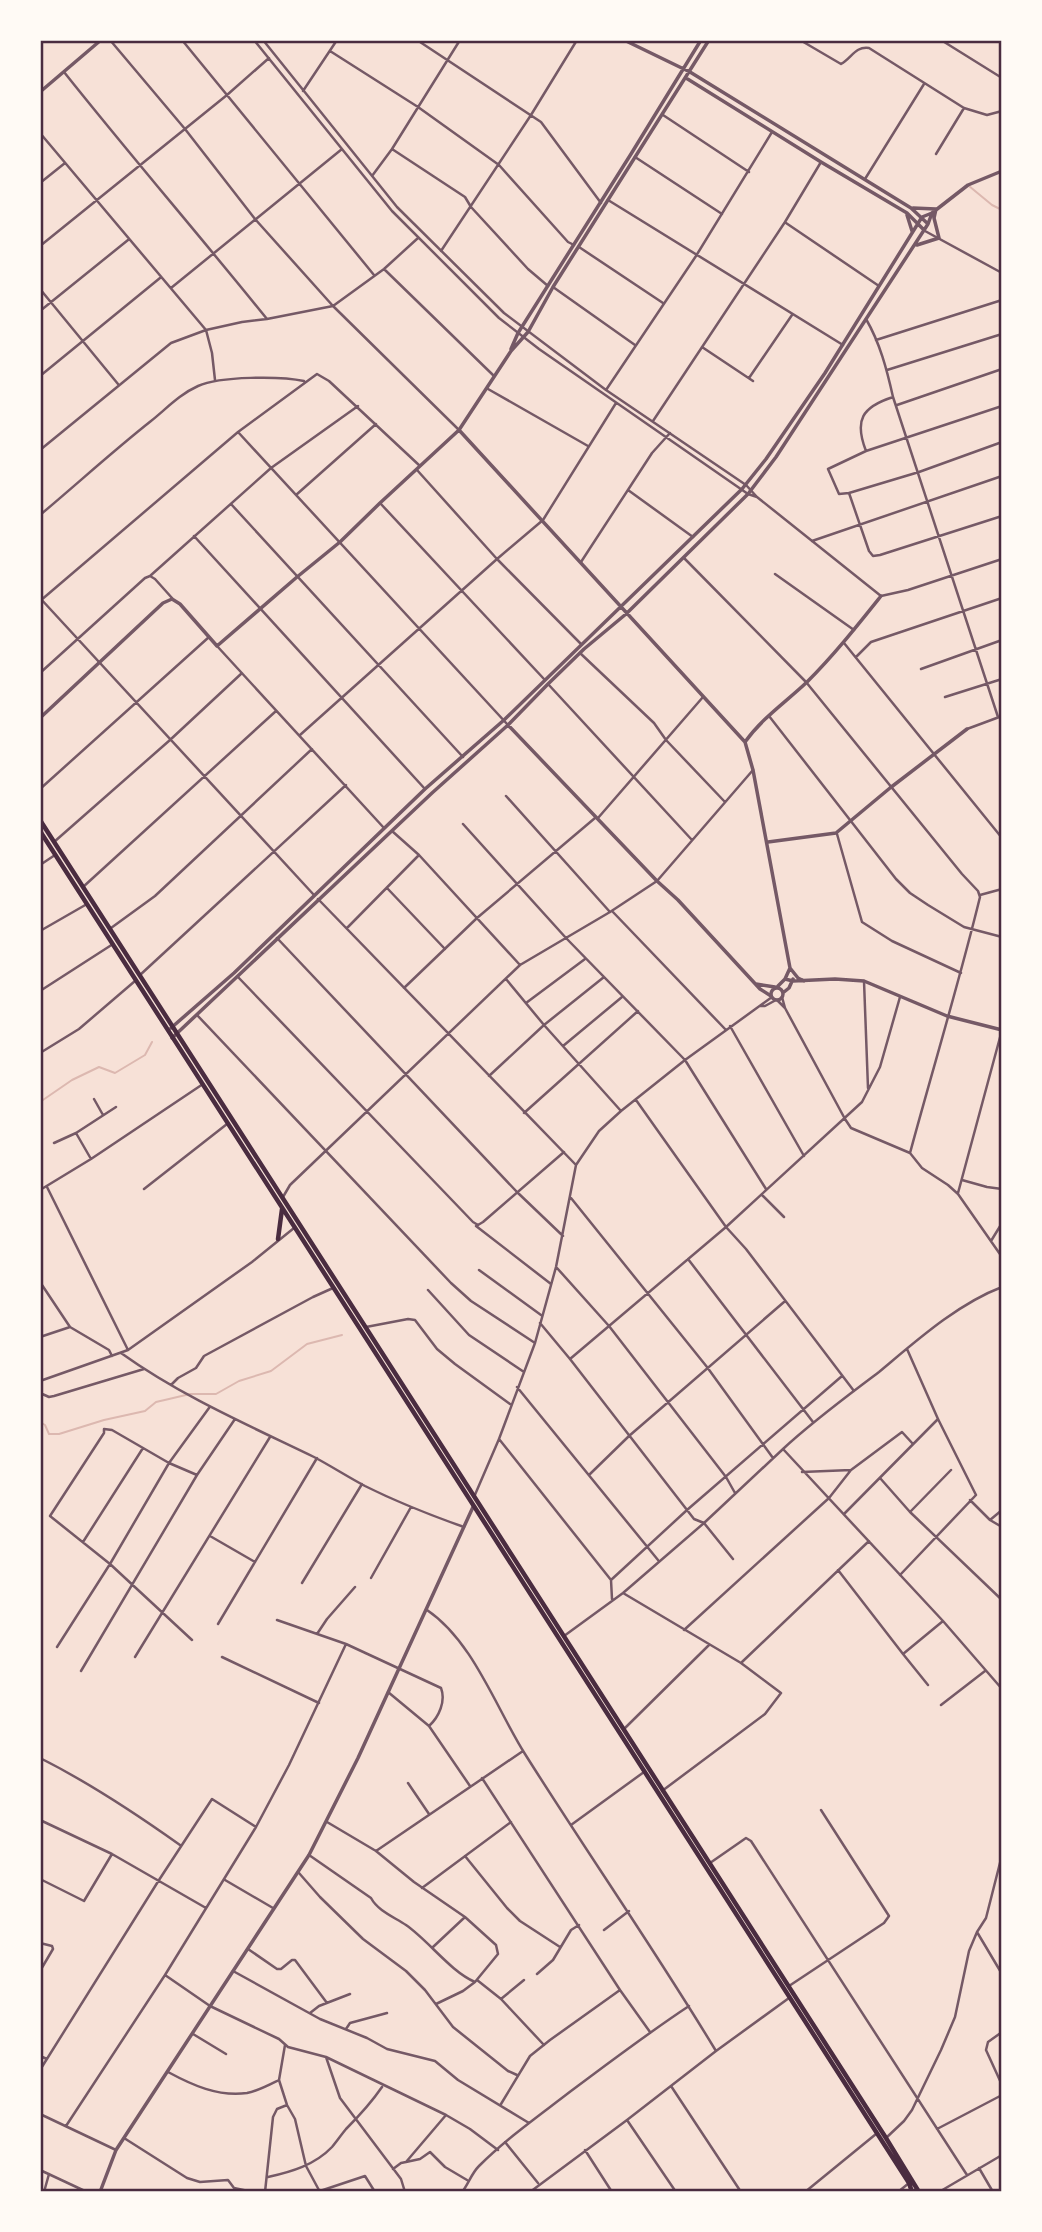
<svg xmlns="http://www.w3.org/2000/svg" width="1042" height="2232" font-family="'Public Sans',sans-serif">
<rect width="100%" height="100%" fill="#f7e1d7"/>
<g fill="none" stroke-linecap="round" stroke-linejoin="round">
<path stroke="#dcb8b0" stroke-width="2" d="M969,186L992,205L1002,210
M40,1102L72,1080L99,1067L115,1073L145,1055L152,1042
M40,1422L45,1425L49,1434H59L104,1420L145,1411L156,1402L169,1399L190,1394H216L239,1381L271,1371L307,1344L342,1335"/>
<path stroke="#755966" stroke-width="2.5" d="M110,40L185,129L255,219L333,306L459,430
M182,40L374,275
M254,40L392,211L499,318L539,349L748,494L757,497
M263,40L397,207L504,313L606,390L746,485L757,497L881,596L908,590L1002,559
M417,40L541,122L601,203
M800,40L841,64C852,58 855,46 869,48L964,108L987,115L1002,111
M941,40L1002,78
M330,51L418,107L499,165L568,242L574,245
M64,72C130,155 200,236 267,319
M303,91L337,40
M663,115L749,172
M40,133L206,330L212,353L215,380
M392,149L465,197L471,207L528,269L548,286
M936,154L964,108
M635,157L722,214
M372,176L392,149L460,40
M865,179L924,84
M40,183L65,163
M608,200L843,345
M786,223L879,286
M925,231L1002,273
M40,246L227,95L269,58
M579,247L663,303
M441,251L531,115L577,40
M384,269L494,376
M553,287L635,345
M171,288L342,149
M40,289L118,384
M40,311L128,240
M866,319C880,343 887,370 893,397L998,717
M876,340L1002,300
M702,347L753,381
M887,370L1002,334
M40,376L160,278
M749,378L792,315
M488,389L588,446
M606,390L696,256L772,132
M897,405L1002,369
M1002,406L866,451L828,469L839,494L849,493L869,551L873,556L880,555L1002,516
M653,421L785,222L821,162
M238,432L508,725
M40,450L171,343L206,330L242,322L267,319L333,306L384,269L418,238
M866,451C854,420 862,407 893,397
M417,470L497,559L581,644
M628,490L693,537
M849,493L919,472L1002,442
M296,495L376,424
M380,503L544,679
M231,504L463,757
M40,515C77,484 113,451 151,421C166,409 180,394 198,386C220,376 281,376 304,381
M194,536L425,789
M812,541L1002,476
M684,558L806,682L962,874L978,891L980,897C959,983 933,1068 910,1153
M581,562L652,453L670,433
M775,574L854,630
M150,576L155,579L172,598
M40,598L314,895
M40,601L238,432L317,374L329,381L420,466
M844,643L1002,838
M217,646L384,828
M580,653L654,723L666,740L725,802
M857,656L871,642L1002,598
M921,669L1002,640
M40,673L145,578L150,576L271,468L358,406
M548,684L692,840
M945,697L1002,679
M769,716L896,879L910,893L928,905L964,927L1002,937
M967,729L1002,716
M300,735L497,559L543,520L616,403
M40,789L209,637
M506,796L610,912
M598,818L703,697
M463,824L566,938L685,1060L766,1189
M392,831L419,855L520,965
M837,834L862,922L892,941L961,973
M54,842L170,740L242,673
M40,865L55,855
M83,887L276,711
M387,888L445,949
M980,895L1002,889
M318,899L576,1165
M612,911L726,1030
M111,928L155,896L312,749
M347,928L418,856
M40,931L87,904
M277,938L517,1192L563,1236
M140,975L346,785
M238,977L473,1222L478,1225L483,1222L564,1152
M506,979L544,1025L621,1111
M864,981L868,1088
M404,988L477,918L595,818
M40,991L113,944
M782,997L785,1008L845,1119L851,1128L910,1153L922,1168L948,1185L958,1194L1002,1257
M777,1000L785,1008
M526,1003L585,959
M761,1006H765L776,1000
M197,1015L451,1283L471,1301L535,1343
M730,1026L804,1156
M563,1046L622,997
M40,1053L79,1029L135,981
M489,1076L544,1025L604,977
M94,1099L103,1115
M636,1100L726,1227L746,1249L854,1391
M524,1113L638,1011
M76,1133L91,1159
M54,1143L76,1133L116,1107
M962,1180L987,1187L1002,1189
M47,1187L128,1350
M144,1189L227,1124
M40,1190L91,1159L203,1084
M958,1193L1002,1030
M762,1195L784,1217
M283,1197L290,1185L520,965L610,912L657,881L753,770
M571,1198L707,1367L773,1458
M476,1226L551,1284
M991,1241L1002,1223
M688,1259L813,1422
M557,1268L609,1326L726,1477L735,1493
M479,1270L541,1315
M40,1282L70,1327L109,1350L112,1356
M428,1290L469,1335L524,1372
M540,1323L570,1359L694,1519L704,1523L733,1559
M366,1327L408,1319L415,1320L437,1349L455,1364L510,1404
M40,1337L70,1327
M121,1353C181,1396 248,1425 314,1457C331,1466 348,1477 365,1486C397,1502 430,1515 464,1527
M570,1359L726,1227L862,1102L880,1067L900,997
M40,1381L128,1350L252,1262L294,1228
M171,1385L178,1378L196,1368L204,1356L313,1297L333,1288
M517,1387L658,1560
M40,1393L49,1397L54,1396L144,1369
M499,1439L611,1580L612,1599
M783,1449C813,1421 846,1397 879,1372C915,1342 957,1304 1002,1287
M802,1472L851,1470
M590,1474L629,1436L784,1302
M880,1478L910,1512L1002,1600
M474,1497L499,1439L535,1343L556,1267L576,1165L599,1131L621,1111L685,1060L772,997
M970,1500L990,1520L1002,1527
M910,1512L951,1470
M844,1514L938,1419
M990,1520L1002,1510
M210,1536L255,1562
M83,1542L143,1448
M838,1570L903,1654L943,1621
M900,1575L976,1495L938,1419L907,1349
M371,1578L411,1507
M611,1580L687,1510L842,1376
M302,1583L362,1484
M623,1593L741,1663L781,1693L765,1714L662,1791
M427,1610C473,1641 496,1708 525,1754C588,1854 655,1950 716,2051
M277,1620L346,1644L441,1688C446,1701 439,1717 429,1726
M218,1624L317,1458
M684,1630L829,1498L851,1470L902,1432L913,1444
M317,1634L327,1619L355,1587
M564,1636L623,1593L704,1523L783,1449L943,1621L1002,1689
M192,1640L110,1564L50,1516L104,1433V1429L112,1430L169,1463L197,1475
M57,1647L110,1564L169,1463L209,1408
M903,1654L928,1685
M135,1657L270,1437
M222,1657L319,1703
M742,1662L869,1541
M81,1671L197,1475L235,1419
M388,1692L429,1726L470,1786
M941,1705L985,1671
M624,1729L709,1645
M40,1758C90,1783 135,1813 180,1845
M482,1778L620,1990L650,2032
M408,1783L429,1814
M40,1820L112,1854L206,1908
M327,1822L376,1851L414,1882L465,1917L496,1945L498,1954L475,1982L463,1991L436,2004
M571,1825L644,1772
M376,1851L523,1751
M309,1855L371,1898C378,1911 394,1917 406,1925C429,1941 450,1971 475,1982
M465,1856L507,1908L520,1921L560,1947
M710,1863L746,1838L751,1841L967,2175
M299,1873L320,1897L363,1939L406,1971L425,1990L453,2027L508,2071L517,2075
M40,1879L84,1901L112,1854
M225,1880L273,1908
M422,1888L511,1822
M604,1930L629,1911
M977,1932L1002,1974
M40,1943L52,1946L53,1949L40,1971
M433,1947L465,1917
M248,1949L277,1969H281L292,1960H295L327,2003
M233,1971L320,2019L367,2038L387,2049L435,2061L458,2080L529,2123
M537,1974L553,1960L571,1930L579,1925
M165,1975L210,2006L279,2039L288,2047L326,2057L446,2115L470,2129L498,2150
M477,1980L501,1999L544,2045
M789,1986L884,1923L889,1916L821,1810
M501,1999L524,1980
M310,2013L319,2006L350,1994
M346,2029L350,2023L387,2013
M1002,2032L988,2042L986,2050L1002,2085
M193,2034L226,2054
M285,2045L279,2080L287,2105L295,2119L306,2166L320,2192
M40,2056L47,2059
M326,2057L340,2098L401,2179L405,2192
M40,2070L159,1880L212,1799L256,1827
M168,2072C192,2085 218,2097 247,2093C258,2091 269,2085 279,2080
M671,2086L741,2192
M501,2104L530,2056L550,2040L620,1990
M40,2114L116,2150
M627,2120L676,2192
M66,2126L165,1975L256,1827L289,1765L346,1644
M937,2129L1002,2095
M124,2138L187,2178L200,2182L228,2180L234,2188L253,2192
M886,2138L904,2121L912,2110L941,2050L955,2017L969,1951L977,1932L986,1918L1002,1855
M505,2142L538,2183
M585,2150L612,2192
M406,2162L420,2159L430,2152L445,2167L467,2180
M979,2168L993,2192
M393,2169L401,2163L406,2162L446,2115
M40,2170L87,2192
M268,2177C291,2172 315,2165 332,2147C337,2141 341,2135 346,2129C359,2116 371,2103 382,2087
M320,2191L365,2176L375,2192
M44,2192L49,2174
M265,2192L273,2117L277,2109L287,2105
M462,2192C468,2185 471,2174 479,2166C507,2138 540,2115 571,2091C610,2062 648,2033 689,2006
M530,2192L627,2120L716,2051L789,1998
M805,2192L876,2134
M898,2192L909,2183
M939,2192L1002,2155"/>
<path stroke="#755966" stroke-width="3.5" d="M624,40L690,72L911,208L927,223
M686,78L821,162L907,213L924,230
M40,92L101,40
M913,208L936,209L934,218L939,238L917,245
M907,215L912,231
M511,349L518,333L631,154L701,40
M459,430L745,742
M40,718L163,603L172,599L180,604L217,646L297,577L340,542L380,503L459,430L511,351L528,332L553,287L709,40
M508,725L657,881L678,900L760,989L771,996
M768,842L836,833L890,788L967,729
M785,979L793,981L835,979L864,981L947,1016L1002,1030
M804,981L798,978L790,968L753,770L745,742C762,718 786,702 807,682C834,655 857,626 881,596
M756,984L775,987
M778,986L785,979L790,968
M771 994a6 6 0 1 1 12 0a6 6 0 1 1-12 0Z
M784,992L789,988L793,979
M171,1028L234,973L425,789L504,720L742,489L766,459L825,373L922,217L932,213L968,185L1002,171
M172,1038L432,793L508,725L548,684L584,649L626,614L748,494L776,457L928,224L932,213
M100,2192L116,2150L309,1855L358,1758L473,1507"/>
<path stroke="#4a2c40" stroke-width="4.5" d="M40,820L886,2138L919,2192
M40,831L909,2183L912,2192
M278,1239L282,1209"/>
</g>
<rect width="1042" height="2232" fill="none" stroke="#fffaf5" stroke-width="84"/>
<rect x="42" y="42" width="958" height="2148" fill="none" stroke="#4a2c40" stroke-width="2.5"/>
</svg>
